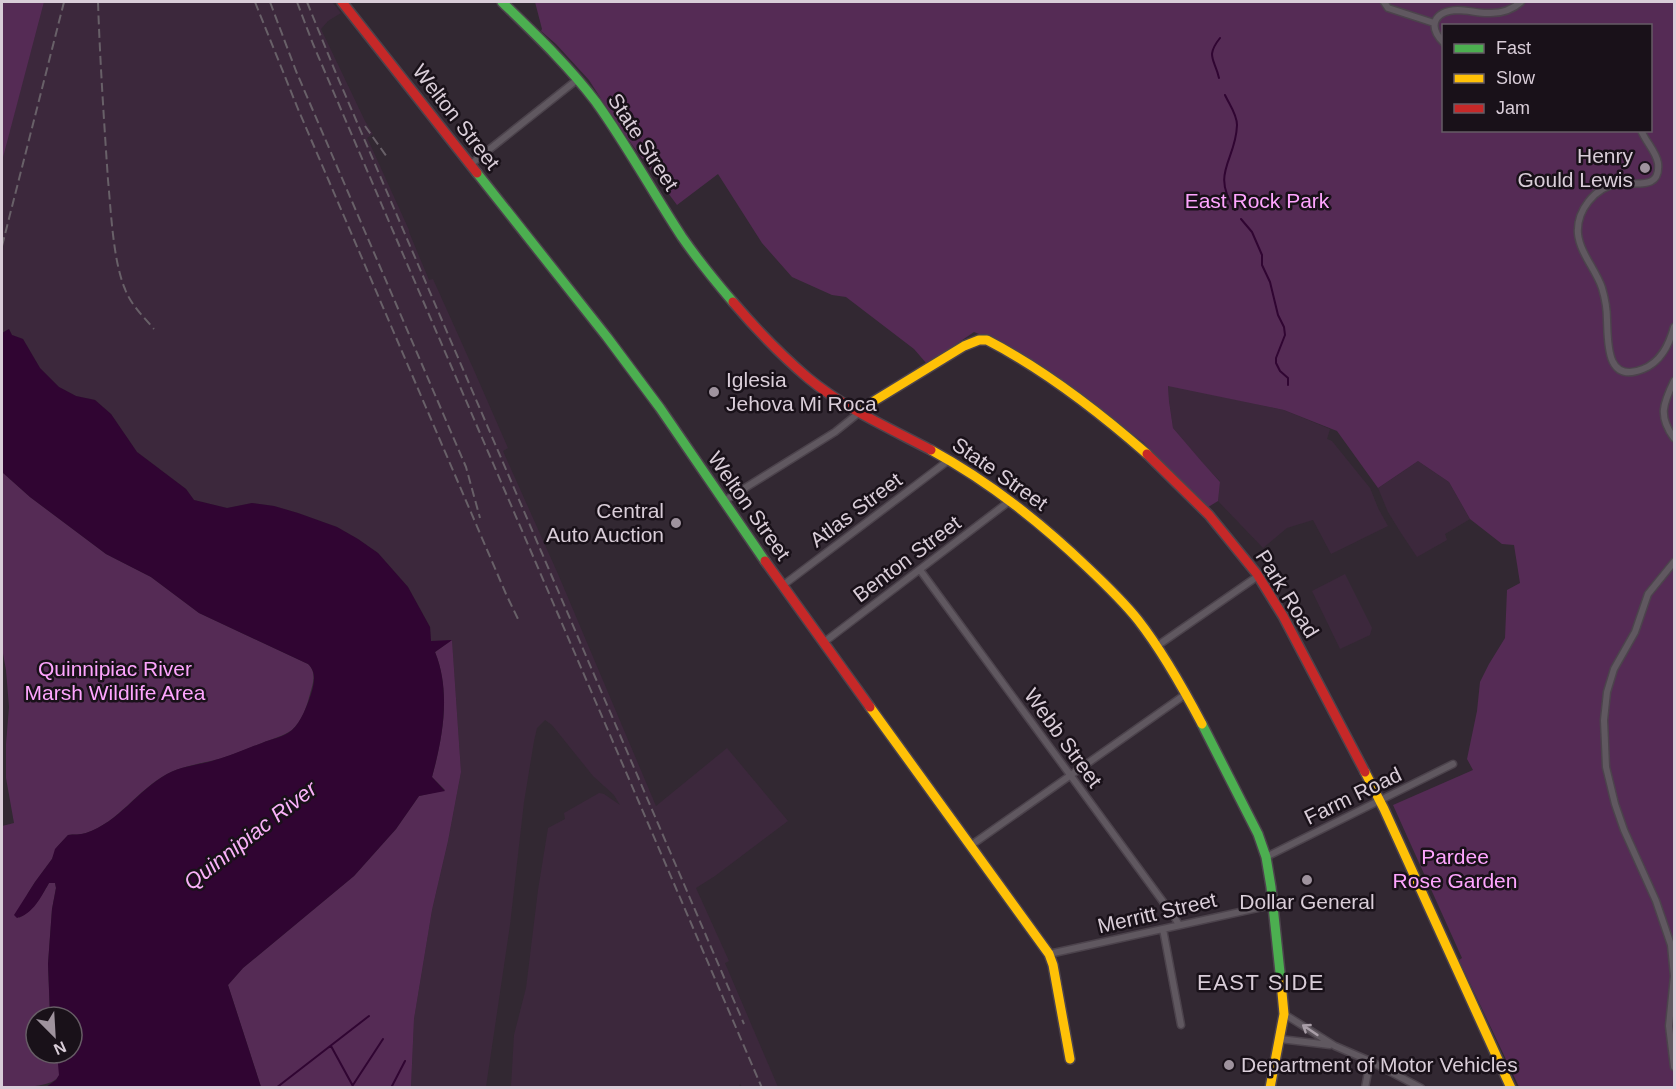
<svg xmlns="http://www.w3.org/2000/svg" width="1676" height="1089" font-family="Helvetica,sans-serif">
<rect width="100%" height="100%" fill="#322832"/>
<path fill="#3c283c" d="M44,2H332L341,13L328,21L321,29L365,121L373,134L367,138L370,144L409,230V232L429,280L433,279L473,368L508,448L503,451L558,574L656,806L727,748L788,821L715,876L696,888L729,961L725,963L778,1087H742L740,1084L738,1088L511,1087L514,1035L526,988L538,890L548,828L565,819L564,813L599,793L604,794L620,805L614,795L593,776L552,725L545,720L537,728L534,741L524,802L510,925L486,1087H411L414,1019L432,910L448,841L461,772L452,641H431L430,627L408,587L378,553L358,539L337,527L298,513L274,506L252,503L227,508L194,500L186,489L137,452L111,414L95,400L76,396L59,387L40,368L23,339L12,335L9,329L2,333V158Z
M1168,385L1284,410L1330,429L1327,439L1332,441L1370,488L1378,508L1388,526L1331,554L1313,520L1287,528L1263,548L1218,501L1220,481L1202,463L1173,428L1169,401Z
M1418,461L1449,482L1470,519L1445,534L1447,540L1417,557L1401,533L1388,512L1378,488Z
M1345,574L1372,628L1370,635L1340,649L1312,591Z"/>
<path fill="#552b55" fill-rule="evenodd" d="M2,2H44L2,161Z
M535,2H1674V1087H1519L1459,960L1462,958L1393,805L1473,770L1467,759L1477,711L1480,682L1489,664L1505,638L1507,590L1520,583L1514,545L1502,544L1470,519L1449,482L1418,461L1378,488L1337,431L1284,410L1168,386L1169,401L1173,428L1202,462L1220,482L1218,501L1205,509L1143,442L1063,383L1009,346L974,332L927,364L914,349L846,297L832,295L792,277L762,243L718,174L677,205L619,127L589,80L556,44L541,31L542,29ZM1444,26H1650V130H1444Z
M2,472L30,497L106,554L151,577L199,613L308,664C317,672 313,684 310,694C307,706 302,721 292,730C284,736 271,739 262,743C251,747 240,752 228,756C209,763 186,764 167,774C137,790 119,822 86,833C80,835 74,834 68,835L57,847L52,859L35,882L28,893L19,918C34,910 41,897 49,883H55L56,888L52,909L48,964L50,1017H36V1053H57C58,1059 61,1067 60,1073C57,1089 16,1087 2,1087V826L14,823L6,778V744L9,707L6,670L2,648Z
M452,640L461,772L448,841L432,910L414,1019L411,1087H261L228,985L243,968L354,876L396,829L419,796L445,790L432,777C443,737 451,691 435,652Z"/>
<path fill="#300532" d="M9,329L12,335L23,339L40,368L59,387L76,396L95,400L111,414L137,452L186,489L194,500L227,508L252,503L274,506L298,513L337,527L358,539L378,553L408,587L430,627L431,641L452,640L435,652C451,691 443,737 432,777L445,791L419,796L396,829L354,876L243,968L228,985L261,1087H46L56,1080L59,1075L57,1053H72V1017H50V1014L48,964L52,909L56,888L55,883H49C41,897 33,914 17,918L14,915L35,882L52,859L55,849L68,835C74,834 80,835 86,833C119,822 138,790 167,774C181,766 200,765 215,760C231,756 247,748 262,743C271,739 284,737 292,730C301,722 307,706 311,694C314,684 317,672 308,664L199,613L151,577L106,554L30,497L2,472V333Z"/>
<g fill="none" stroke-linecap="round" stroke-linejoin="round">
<path stroke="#300532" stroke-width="2" d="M1219,78C1215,59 1205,57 1220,38
M1225,95C1229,104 1237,114 1237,125C1236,161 1210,172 1235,210
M1241,219L1252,232L1262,255V265L1270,282L1278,315L1284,327L1285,335L1276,358V363L1280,371L1288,378V385
M331,1046L354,1088
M276,1088L369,1016
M351,1088L383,1039
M391,1088L405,1061"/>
<g stroke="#4c434c" stroke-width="9">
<path id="street" d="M1384,2L1388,8L1434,23
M1444,43C1427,26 1434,11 1458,10C1469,10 1480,14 1491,13C1502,13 1513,9 1521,2
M1641,130C1645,141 1656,151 1658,163C1661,192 1633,181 1617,184C1595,187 1576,211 1578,234C1580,253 1596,270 1602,288C1605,298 1607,309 1607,320C1608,343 1606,384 1643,369C1661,362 1669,345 1674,327
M471,164L578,79
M1674,381C1663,404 1658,416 1674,438
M724,501L835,432L860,412
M1674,562L1648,594L1635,632L1614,669L1607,692L1604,720L1606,767L1615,804L1624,830L1656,901L1671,945L1674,976L1669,1026L1674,1067
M920,570L1175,918L1179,925
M782,586L949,460
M823,643L1011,500
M1157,646L1258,576
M970,846L1186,694
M1266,857L1453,764
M1163,929L1181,1025
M1049,954L1272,905
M1284,1014L1335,1046L1370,1061L1421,1088
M1280,1039L1330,1045
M1365,1088L1370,1061"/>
</g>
<g stroke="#4c434c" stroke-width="12">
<path id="fast" d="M502,2C535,34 568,65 596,102C627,145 653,193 682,237C698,260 715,281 733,302
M477,173L607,337L660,408L765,561
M1202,724L1258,834L1266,857L1271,887L1281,982"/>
</g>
<g stroke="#4c434c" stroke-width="12">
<path id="slow" d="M860,412L874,401L964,346L979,340H987C1045,370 1098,411 1147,454
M931,450C990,482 1039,521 1087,567C1105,584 1123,601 1138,620C1163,652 1183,688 1202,724
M870,707L1049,954L1053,965L1070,1059
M1365,772L1384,809L1511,1088
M1270,1088L1284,1014L1281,982"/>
</g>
<g stroke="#4c434c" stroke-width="12">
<path id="jam" d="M342,2L477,173
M733,302C756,329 781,355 808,378C844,408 889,428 931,450
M1147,454L1209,515L1257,574L1283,616L1365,772
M765,561L870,707"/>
</g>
<use href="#street" stroke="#605860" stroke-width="6"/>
<use href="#fast" stroke="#4caf50" stroke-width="9"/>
<use href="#slow" stroke="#ffc107" stroke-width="9"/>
<use href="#jam" stroke="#c62828" stroke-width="9"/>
<path stroke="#686068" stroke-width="2" stroke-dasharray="9 4.5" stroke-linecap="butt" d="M98,2C100,61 104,121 108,180C111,211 113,261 125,289C131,305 143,316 154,329
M255,2L298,109L506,594L518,619
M270,2L296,71L466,467L480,518
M297,2L313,44L393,231L762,1088
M307,2L335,71L744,1024
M365,126L387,157
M2,246L64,2"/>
</g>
<defs><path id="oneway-shaft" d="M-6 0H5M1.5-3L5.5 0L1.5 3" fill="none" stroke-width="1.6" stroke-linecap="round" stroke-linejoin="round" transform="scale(1.5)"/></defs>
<use stroke="#a99ea8" href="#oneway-shaft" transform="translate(1310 1030) rotate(-146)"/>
<g fill="#9f939e" stroke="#191119" stroke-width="2">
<circle cx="1645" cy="168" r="6"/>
<circle cx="714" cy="392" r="6"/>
<circle cx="676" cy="523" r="6"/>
<circle cx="1307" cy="880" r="6"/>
<circle cx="1229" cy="1065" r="6"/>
</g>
<g text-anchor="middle" stroke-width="5" stroke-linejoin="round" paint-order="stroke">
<g font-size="21" fill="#d9cdd8" stroke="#191119">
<text transform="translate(456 117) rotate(52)" y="7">Welton Street</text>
<text transform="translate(643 142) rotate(57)" y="7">State Street</text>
<text transform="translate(1000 474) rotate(35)" y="7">State Street</text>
<text transform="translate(749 506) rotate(55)" y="7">Welton Street</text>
<text transform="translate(856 510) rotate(-37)" y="7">Atlas Street</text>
<text transform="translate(907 559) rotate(-37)" y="7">Benton Street</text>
<text transform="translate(1287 594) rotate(58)" y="7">Park Road</text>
<text transform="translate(1063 738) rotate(54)" y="7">Webb Street</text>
<text transform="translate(1353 796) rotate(-26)" y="7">Farm Road</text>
<text transform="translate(1157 913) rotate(-13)" y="7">Merritt Street</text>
</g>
<g font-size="21" fill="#d9cdd8" stroke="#191119" text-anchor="end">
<text x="1633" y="163">Henry<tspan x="1633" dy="24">Gould Lewis</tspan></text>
<text x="726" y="387" text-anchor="start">Iglesia<tspan x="726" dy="24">Jehova Mi Roca</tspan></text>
<text x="664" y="518">Central<tspan x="664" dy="24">Auto Auction</tspan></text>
<text x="1307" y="909" text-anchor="middle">Dollar General</text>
<text x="1241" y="1072" text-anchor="start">Department of Motor Vehicles</text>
</g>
<g font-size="21" fill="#fea5fe" stroke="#191119">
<text x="1257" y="208">East Rock Park</text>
<text x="115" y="676">Quinnipiac River<tspan x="115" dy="24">Marsh Wildlife Area</tspan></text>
<text x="1455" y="864">Pardee<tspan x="1455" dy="24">Rose Garden</tspan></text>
</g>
<g font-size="22" font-style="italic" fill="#f9b1f8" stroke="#191119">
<text transform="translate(250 835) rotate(-38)" y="8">Quinnipiac River</text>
</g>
<g font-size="22" letter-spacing="1.5" fill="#d9cdd8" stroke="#191119">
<text x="1261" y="990">EAST SIDE</text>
</g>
</g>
<rect width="1676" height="1089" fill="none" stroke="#d9cdd8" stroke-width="6"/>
<rect x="1442" y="24" width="210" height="108" fill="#191119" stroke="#665c65" stroke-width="1.5"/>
<rect x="1454" y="44" width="30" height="9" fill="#4caf50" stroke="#665c65" stroke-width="1.5"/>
<text x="1496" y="54" font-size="18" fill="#d9cdd8">Fast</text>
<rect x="1454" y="74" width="30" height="9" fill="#ffc107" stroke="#665c65" stroke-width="1.5"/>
<text x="1496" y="84" font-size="18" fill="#d9cdd8">Slow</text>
<rect x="1454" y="104" width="30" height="9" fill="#c62828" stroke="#665c65" stroke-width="1.5"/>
<text x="1496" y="114" font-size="18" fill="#d9cdd8">Jam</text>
<g transform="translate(54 1035) rotate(156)"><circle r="28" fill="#191119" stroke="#665c65" stroke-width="1.5"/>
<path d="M0-4.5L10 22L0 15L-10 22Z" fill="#9f939e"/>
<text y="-9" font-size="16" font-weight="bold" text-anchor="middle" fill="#d9cdd8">N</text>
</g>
</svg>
